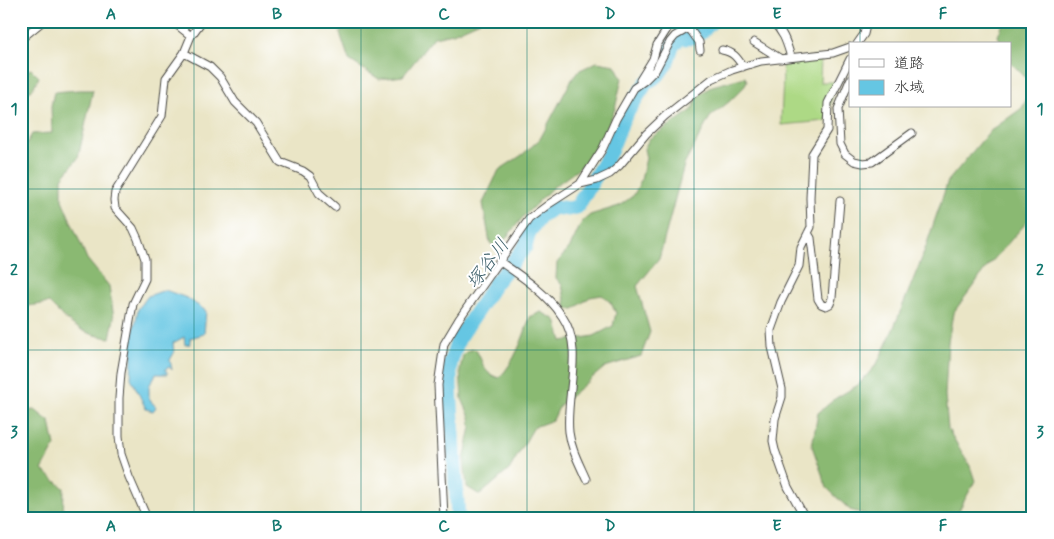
<svg xmlns="http://www.w3.org/2000/svg" width="1054" height="539" font-family="Mynerve,'Klee One',sans-serif">
<rect width="100%" height="100%" fill="#fff"/>
<filter id="ink" filterUnits="userSpaceOnUse"><feTurbulence type="fractalNoise" baseFrequency=".02" numOctaves="2"/><feDisplacementMap in="SourceGraphic" scale="10" xChannelSelector="R" yChannelSelector="G"/><feConvolveMatrix kernelMatrix="1 2 1 2 8 2 1 2 1" color-interpolation-filters="sRGB"/></filter>
<filter id="wash" filterUnits="userSpaceOnUse"><feTurbulence type="fractalNoise" baseFrequency=".0096" numOctaves="4" result="noise"/><feDisplacementMap in="SourceGraphic" scale="20" xChannelSelector="R" yChannelSelector="G"/><feGaussianBlur stdDeviation="1.12" result="paint"/><feColorMatrix in="noise" values="0 0 0 0 0 0 0 0 0 0 0 0 0 0 0 0 0 1.4 0 .05"/><feComposite in="paint" operator="in"/></filter>
<g filter="url(#wash)">
<rect width="100%" height="100%" fill="#eae5c6"/>
<path fill="#add985" stroke="#6c8258" d="M821,57L820,82H836L826,121L781,125C781,105 784,85 782,64L800,58Z"/>
<path fill="#8ab972" stroke="#5a724e" d="M360,21H480L453,33L434,37L403,76L379,79L349,60L340,33L346,25H357Z
M1004,21H1033V215L988,266L953,313L948,342L945,395L948,429L970,466L975,481L958,512L950,518H879L850,510L827,488L812,446L818,413L836,398L858,385L877,364L892,332L922,258L948,181L989,132L1022,108L1030,92L1026,78L1010,62V44H1002L998,36Z
M597,62L615,65L622,78L615,109L597,151L577,170L552,188L523,217L498,248L490,243L483,203L499,170L522,155L540,139L571,81L578,71Z
M31,69L39,77L32,90L21,96V73Z
M745,77L747,81L743,88L730,101L710,117L684,165L659,259L637,286L650,332L641,356L605,367L560,405L553,420L534,427L509,470L480,495L467,487L464,460L471,427L470,417L462,399L460,370L463,355L467,351L475,349C485,362 480,372 499,378C515,362 523,338 530,317L541,312L556,320L562,341L594,336L613,326L616,313L611,303L602,295L590,297L574,309H567L562,285L556,278L557,263L570,247L582,222L590,215L619,206L634,195L641,180L646,158L644,149L649,139L691,111L699,95L712,86Z
M78,90H93L78,158L62,178V200L87,259L109,286L114,318L110,338C80,334 69,323 49,303L21,307V154L32,134L52,133L51,106L54,92Z
M35,410L50,422L55,446L42,470L64,488L63,518H21V411Z"/>
<path fill="#65c6e3" stroke="#487887" d="M165,290L187,298L206,311L204,334L190,338V344L185,345L184,337L173,343L174,353L170,360L172,370L169,367L165,369L168,374H156L149,386V399L156,407L153,411L146,409L131,378L132,353L129,343L136,320L138,309L148,296Z"/>
<g fill="none" stroke-linecap="round" stroke-linejoin="round">
<path stroke="#65c6e3" stroke-width="15" d="M458,518L450,386V364L458,340L495,283L525,247L529,232L540,217L554,207L568,209L577,207L610,152L623,119L646,83L658,75L667,62L672,46L680,38C695,39 702,32 712,21"/>
</g>
</g>
<g filter="url(#ink)">
<g fill="none" stroke-linecap="round" stroke-linejoin="round">
<g stroke="#484742" stroke-width="9">
<path id="minor" d="M141,21L145,23L151,21
M172,21L191,36
M772,21C784,33 786,41 791,57
M689,28L699,42L700,50
M21,39L43,21
M754,42L781,59
M857,44L864,34L867,21
M722,50C733,52 737,57 743,67
M184,53L210,67L220,77L235,102L256,123L280,162L303,171L310,176L319,193L335,207
M640,80L653,59L657,45L669,26
M850,80L838,109L840,144L845,154L854,161L863,163L872,162L912,133
M580,184L603,148L616,119L634,88L644,81L656,69L670,42L675,36L701,21
M808,233L811,238L818,299L821,304L826,306L830,304L832,298L840,201
M499,261C521,276 547,293 562,316C585,349 565,394 569,432C571,449 579,463 586,479
M147,518L129,477L121,454L119,436V398L121,373L133,304L145,279V259L138,239L133,228L115,208L114,200L115,192L162,116L166,78L184,53L191,36L202,21
M444,518L438,385L444,344L459,319L529,219L549,204L580,184L597,180L610,174L619,166L646,134L665,116L712,79L732,70L761,61L833,53L850,47
M808,518L803,514L788,487L775,450L773,441L775,419L782,397V389L772,347L771,330L781,302L799,266L801,247L811,227L810,198L812,154L827,130L828,103L850,59"/>
</g>
<use href="#minor" stroke="#fff" stroke-width="7"/>
</g>
</g>
<path fill="none" stroke="#0f766e" stroke-width="1" stroke-opacity="0.55" d="M194,21V518M361,21V518M527,21V518M694,21V518M860,21V44M860,106V518M21,189H1033M21,350H1033"/>
<g text-anchor="middle" stroke-width="4" stroke-linejoin="round" paint-order="stroke">
<g font-size="19" font-style="italic" fill="#3f616b" stroke="#fff">
<text transform="translate(487 263) rotate(-53)" y="7">塚谷川</text>
</g>
</g>
<rect width="1054" height="539" fill="none" stroke="#fff" stroke-width="55"/>
<rect x="849" y="42" width="162" height="65" fill="#ffffff" stroke="#aaaaaa"/>
<rect x="859" y="59" width="25" height="8" fill="#ffffff" stroke="#aaaaaa"/>
<text x="894" y="68" font-size="15" fill="#2b2b2b">道路</text>
<rect x="859" y="80" width="25" height="15" fill="#65c6e3" stroke="#aaaaaa"/>
<text x="894" y="92" font-size="15" fill="#2b2b2b">水域</text>
<rect x="28" y="28" width="998" height="484" fill="none" stroke="#0f766e" stroke-width="2"/>
<g font-size="16" text-anchor="middle" font-weight="bold" fill="#0f766e">
<text x="111" y="19">A</text>
<text x="277" y="19">B</text>
<text x="444" y="19">C</text>
<text x="610" y="19">D</text>
<text x="777" y="19">E</text>
<text x="943" y="19">F</text>
<text x="14" y="114">1</text>
<text x="1040" y="114">1</text>
<text x="14" y="275">2</text>
<text x="1040" y="275">2</text>
<text x="14" y="437">3</text>
<text x="1040" y="437">3</text>
<text x="111" y="531">A</text>
<text x="277" y="531">B</text>
<text x="444" y="531">C</text>
<text x="610" y="531">D</text>
<text x="777" y="531">E</text>
<text x="943" y="531">F</text>
</g>
</svg>
